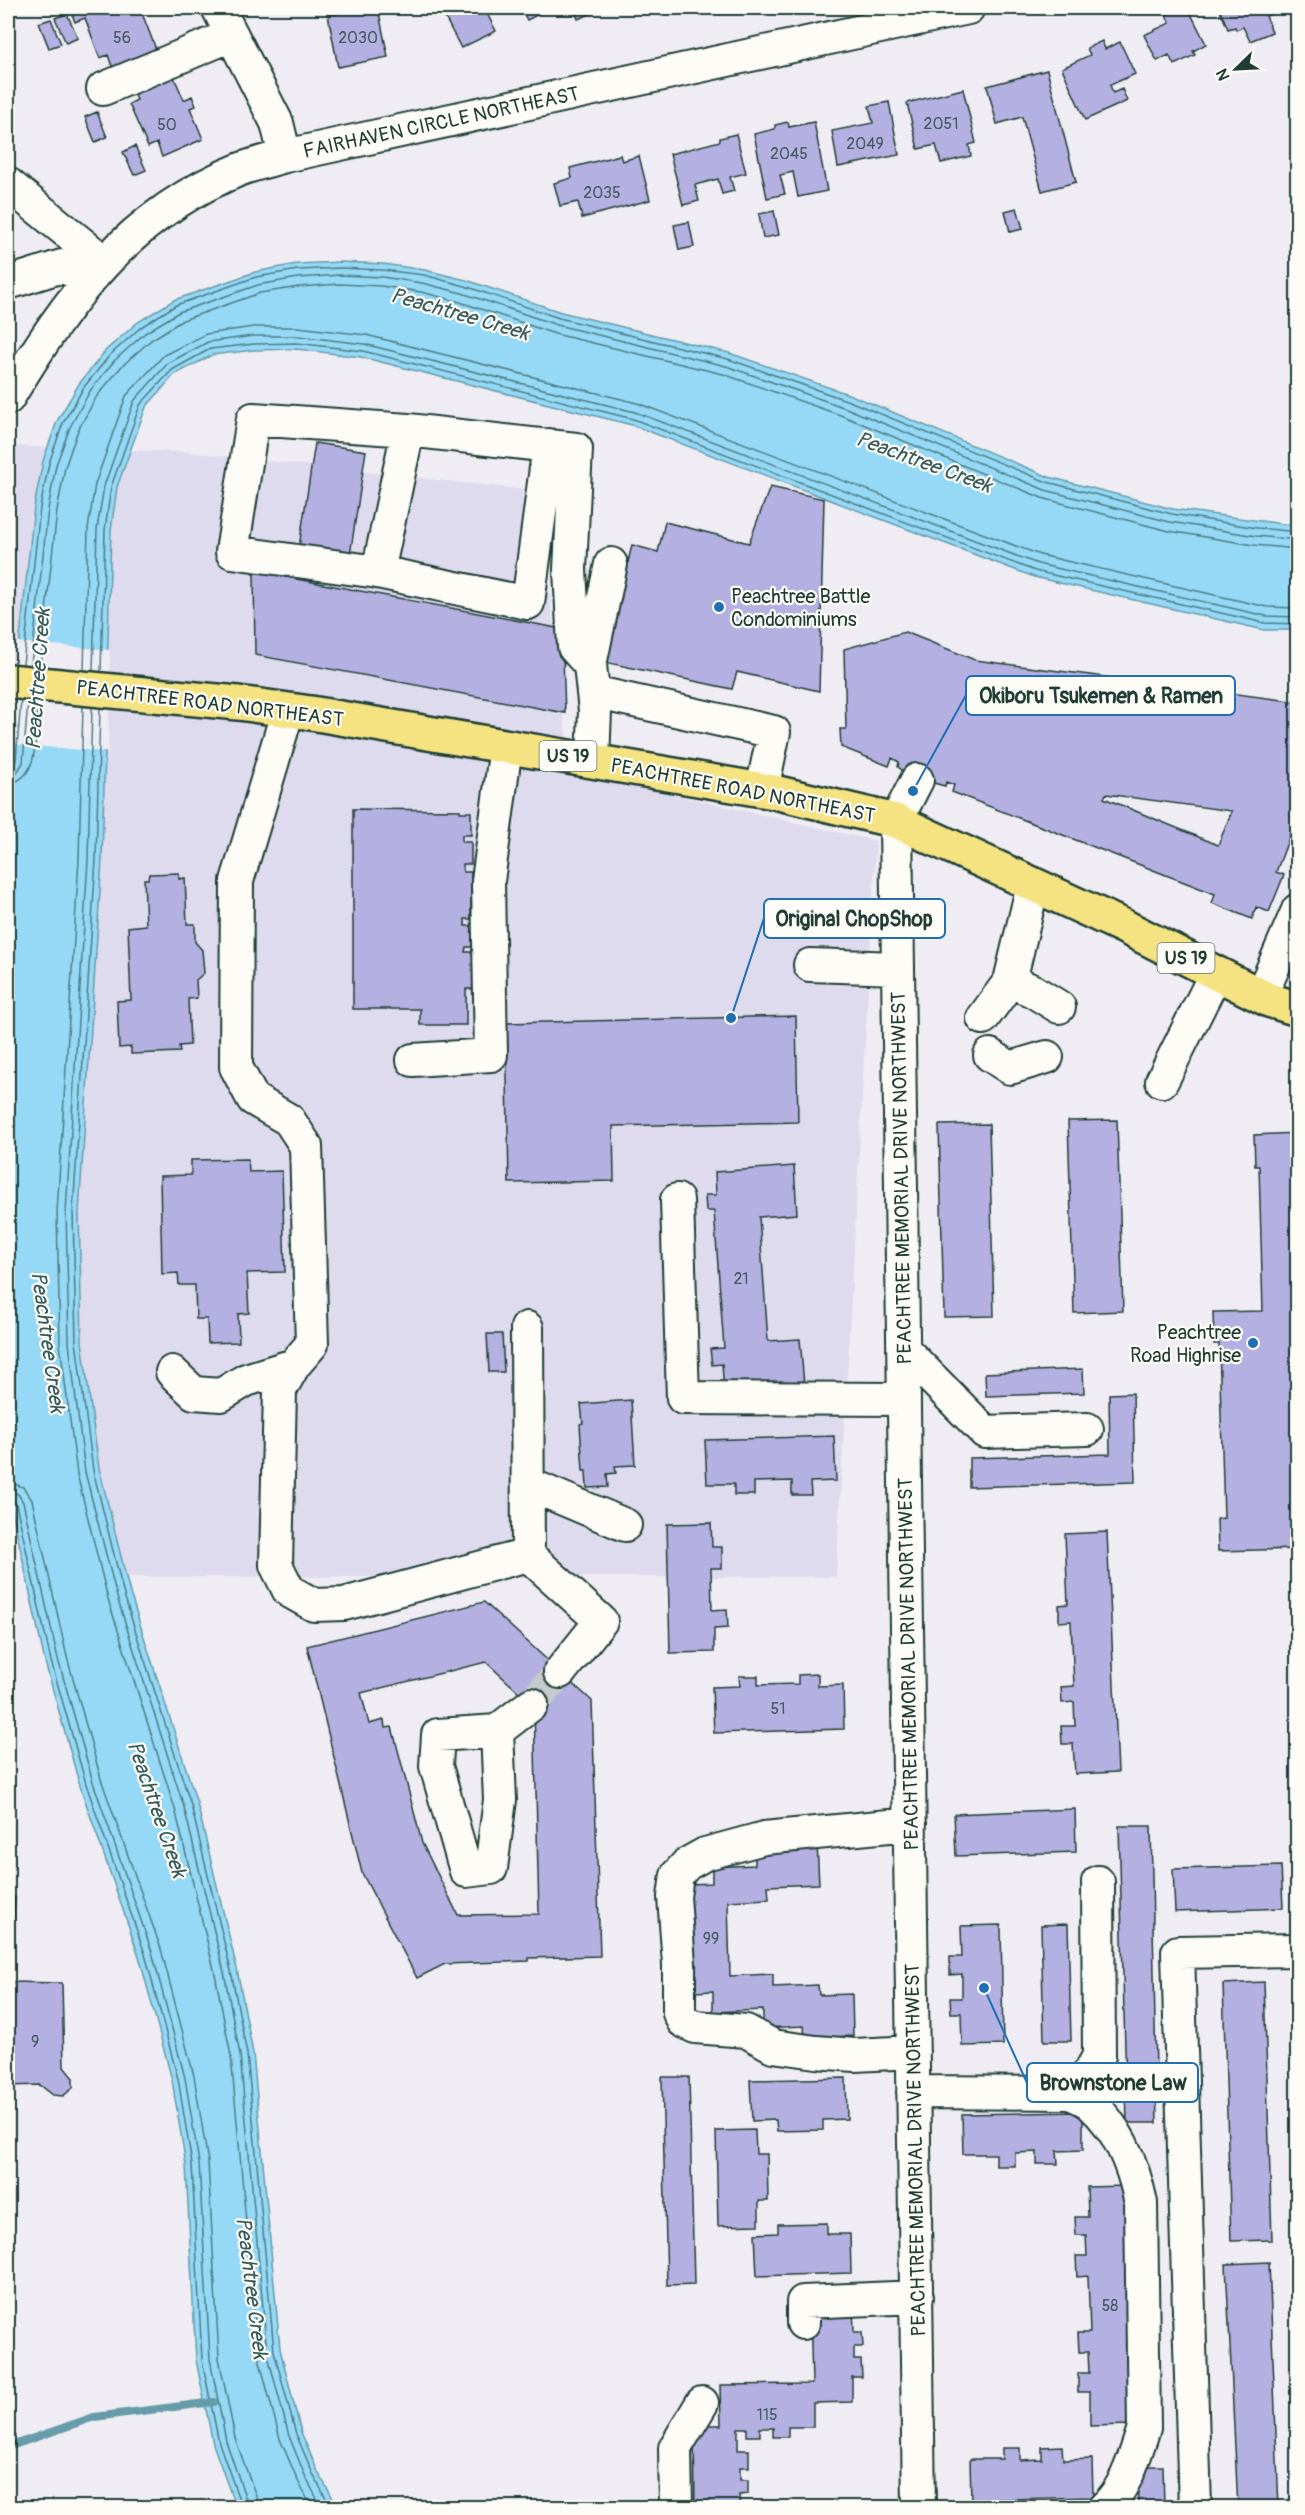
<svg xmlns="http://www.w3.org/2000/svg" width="1305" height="2515" font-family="Pangolin,sans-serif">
<rect width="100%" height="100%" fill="#efedf3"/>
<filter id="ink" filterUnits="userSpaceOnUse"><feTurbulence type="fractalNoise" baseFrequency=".0167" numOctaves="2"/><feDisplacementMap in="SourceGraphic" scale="12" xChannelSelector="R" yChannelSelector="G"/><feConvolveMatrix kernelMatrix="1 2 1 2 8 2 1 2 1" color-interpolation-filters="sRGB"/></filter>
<g filter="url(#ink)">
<path fill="#dedbee" d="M8,446L187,452L538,491L570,771L876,841L836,1577H55L92,700L8,690Z"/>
<path fill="#95d9f7" stroke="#669ba9" stroke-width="1.5" d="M340,262L383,264L425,270L466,280L561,312L729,353L851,395L1049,477L1173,509L1297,526V630H1264L1034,577L632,425L361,357L297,349L254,350L212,355L174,375L146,407L117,487L111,530L102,860L79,1212L82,1341L99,1468L130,1593L197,1803L237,1969L253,2053L280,2349L301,2432L318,2472L338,2507L236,2508L213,2444L196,2360L186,2165L172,2080L139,1956L80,1786L45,1662L8,1492V803L16,675L34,507L43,461L57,421L79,384L106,350L138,322L174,300L255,272L297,264Z"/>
<path fill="#efedf3" d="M17,642L110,650L108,752L8,744Z"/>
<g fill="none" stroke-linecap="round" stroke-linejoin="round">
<path stroke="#4e7b82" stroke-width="1.5" d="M23,664L40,508L49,463L63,423L84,387L110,355L141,327L176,305L256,277L298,270L340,268L382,270L424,275L465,286L559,318L728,359L849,401L1047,482L1172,514L1257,528L1298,532
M31,665L48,509L56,465L70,427L90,391L115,360L145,333L179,312L258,285L298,278L340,275L382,277L422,283L462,293L557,325L726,366L846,408L1045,490L1170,522L1256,536L1298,540
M40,666L57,511L65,467L78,430L97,396L122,366L151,340L183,320L260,293L299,287L340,284L381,286L421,292L460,302L555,334L723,374L843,416L1042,498L1169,531L1254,545L1298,549
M84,670L88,529L95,484L126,396L164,355L206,334L253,327H298L366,335L637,403L1040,555L1267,607L1298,608
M93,671L97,529L104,486L134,401L168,363L208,342L253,336H298L364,344L635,412L1038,564L1266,616L1298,617
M101,672L105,530L111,487L140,405L172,370L210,349L254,344L297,343L363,351L633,419L1035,571L1265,623L1298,624
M83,706L79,859L57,1212L60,1344L77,1474L108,1599L175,1809L215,1974L231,2056L258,2354L280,2439L298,2481L312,2508
M92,707L88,860L66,1212L69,1343L85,1472L117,1597L184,1807L224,1972L240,2055L267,2352L289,2436L306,2478L322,2508
M100,708L96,860L73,1212L76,1342L93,1470L124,1595L191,1805L231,1971L247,2054L274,2351L296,2434L313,2474L331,2508
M8,766L13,765L16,760L21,700
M8,774L17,772L23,763L28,701
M8,783C42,781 35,727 37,702
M8,1482L23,1487L32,1500L67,1657L101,1779L161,1949L194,2076L208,2162L219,2358L235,2438L257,2499L258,2508
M8,1491L18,1494L23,1502L58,1659L93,1782L152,1952L185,2078L199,2163L210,2359L226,2441L249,2508
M8,1499L13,1500L16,1504L51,1661L86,1784L145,1954L178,2079L192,2164L202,2360L219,2443L242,2508"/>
<path stroke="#669ba9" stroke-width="8" d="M8,2447L94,2417L214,2402"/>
</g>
<path fill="#b5b0e2" stroke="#1f3d34" stroke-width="1.5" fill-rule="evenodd" d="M70,8H140L157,52L113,69L108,55L100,58L85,18L75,22Z
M367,8H378L388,57L338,67L328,15Z
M440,8H484L496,31L461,48Z
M513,8H551L527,20L522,11L517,14Z
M574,8H605L578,19Z
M1181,8H1188L1206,44L1193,51L1195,55L1174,65L1169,55L1157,61L1144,35L1170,23L1166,15Z
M1224,8H1285L1266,16L1272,32L1250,41L1243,27L1236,30L1235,27L1228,29L1220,10Z
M67,14L78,38L66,43L55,18Z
M51,19L61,44L49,48L39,23Z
M1102,41L1105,49L1120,42L1135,74L1110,85L1113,93L1122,89L1127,101L1085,120L1062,68L1090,55L1087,48Z
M170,68L184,100L192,96L196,106L190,108L203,139L162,157L157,143L148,147L129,104L137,100L130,85Z
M1047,70L1076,182L1042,191L1022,117L997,124L987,86Z
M963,89L976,143L969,145L971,156L941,163L936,145L918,149L907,103Z
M889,102L899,155L838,167L832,131L873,123L869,106Z
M97,112L107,137L95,142L85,117Z
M788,122L789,127L814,122L827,191L798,197L793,172L780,175L785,194L767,198L754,134L775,129V125Z
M736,134L746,173L730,177L734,191L722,194L718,179L695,185L699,201L683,205L670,154L720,141V138Z
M135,146L146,170L134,175L123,152Z
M620,155L622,161L639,156L650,200L582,218L578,202L560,206L554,183L572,178L570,168Z
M1017,208L1023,229L1010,232L1005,211Z
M774,211L779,235L763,238L759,214Z
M689,222L694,247L679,250L674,225Z
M315,443L366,451L350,555L299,547Z
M770,487L824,499L819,691L737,672L732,689L604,662L632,545L658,552L665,522L749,543Z
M254,571L562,629L565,713L255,655Z
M905,632L975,660L1298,702V824L1295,822L1276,872L1284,875L1269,912L1256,907L1252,919L1212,903L1215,894L952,792L954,785L946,782L945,786L911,777L898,767L899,762L892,758L889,766L841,747L840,729H846L844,649ZM1106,794L1232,811L1218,845L1104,798Z
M353,809L460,810V812H471V835H462V842H471V864H463V872H471V919H465V926H472V947H466L465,952H473V989H466V1025H420V1009H353Z
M179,873V879L185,878L187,924H195V942L202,950L204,973L196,980L197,998L188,999L190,1045L179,1046L180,1052L131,1054V1047L119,1048L117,1001L131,1000L128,927L146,925L144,879H148L149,874Z
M796,1016L798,1122L613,1126L614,1181L509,1183L506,1023Z
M1117,1120L1123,1311L1074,1313L1068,1121Z
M989,1124L994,1316L944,1317L939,1125Z
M1298,1133V1342H1292L1298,1549L1218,1551L1217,1519L1224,1518L1219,1344H1214L1213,1312L1263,1311L1259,1166H1255L1254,1135Z
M248,1159L249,1172L282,1171L285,1272L247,1273L249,1313L238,1314L239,1342L208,1343L207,1319H196L195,1285H179L178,1273L162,1274L160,1176L191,1175V1160Z
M794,1166L797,1214L759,1217L768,1341L800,1339L804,1385L724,1391L722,1364L712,1365L710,1349L724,1348L714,1211H706L705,1195H716L715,1172Z
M487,1334H502L504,1372H489Z
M1083,1369L1084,1393L986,1396L985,1373Z
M1133,1393L1135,1482L969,1487V1458L1110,1454L1109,1394Z
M631,1400L635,1465L615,1466L616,1473L607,1474L608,1487L587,1488L586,1471H583L580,1424L583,1423L581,1404Z
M834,1436L836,1481L810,1482L811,1495H792V1481L754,1482V1495H734V1484H707L705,1440Z
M711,1523L712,1547H722V1568H711L712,1610L727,1609L728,1628L714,1629V1652L670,1653L667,1524Z
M1107,1532L1118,1772L1075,1774L1073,1744H1062L1061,1726H1075L1074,1702L1062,1703L1061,1687L1074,1686L1071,1621L1059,1622V1605L1068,1604L1065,1534Z
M484,1602L592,1701L600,1956L529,1958V1961L445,1964L417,1978L362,1873L307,1646ZM486,1662L534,1706L539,1914L458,1915L422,1843L392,1727L385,1728L384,1720L369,1724L361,1693Z
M818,1674V1686L843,1685L844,1729L714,1733L712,1687L740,1686L739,1676H758V1685L798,1684V1675Z
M1075,1809L1076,1852L956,1856L954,1814Z
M1119,1826H1151L1157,2123H1127Z
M817,1844L819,1884L768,1886L769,1899L728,1901L730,1976L773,1974V1987L818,1985L819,1995L852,1994L853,2036L805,2038L804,2026L763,2028V2010L713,2012V1991L694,1992L690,1884L712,1883V1867L755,1865V1846Z
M1281,1866L1283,1908L1175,1912L1173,1869Z
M8,1897H15L11,1968L8,1967Z
M1068,1924L1071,2041H1044L1041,1925Z
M1001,1925L1003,2045L962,2046L961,2013H951L950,1998H962V1974L950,1975V1957H962L961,1926Z
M11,1982L62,1983L64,2067L73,2078V2088L63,2096L53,2095L40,2085L8,2086V2015H11Z
M1264,1982L1272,2240L1231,2241L1223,1984Z
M662,2077H689L694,2284L667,2285Z
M846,2078L847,2119L823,2120V2130L777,2131L776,2120L752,2121L750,2080Z
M1083,2112V2150L1057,2151L1058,2164H1037V2152L1015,2153V2166H996V2154H963L962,2114Z
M755,2130L756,2154H767L768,2201H759V2225L718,2226L716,2131Z
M1126,2186L1134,2425L1090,2426V2392H1078V2373H1089L1088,2352H1079L1078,2333H1090L1088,2276L1077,2277L1076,2256H1087L1086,2235H1076L1075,2217H1088L1087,2187Z
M827,2223V2234H850L851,2273L757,2276L755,2234L778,2233V2224Z
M1269,2262L1279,2508H1238L1226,2264Z
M853,2305L854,2332H862L863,2347H854V2360H861L862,2377H852V2402L813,2403V2427H788V2437H773V2428H760V2436H747V2428H738V2450H749V2467H740V2480H748V2494L739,2495L740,2508H695L694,2425H721L720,2385L812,2384L810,2306Z
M1062,2446L1063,2460L1092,2459L1093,2497L971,2500L970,2459H1002V2448H1020V2460L1042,2459V2447Z
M1137,2466H1163L1164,2508H1138Z"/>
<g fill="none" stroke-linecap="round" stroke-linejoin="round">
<path stroke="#c5cacd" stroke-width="32" stroke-dasharray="32 16" stroke-linecap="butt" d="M532,1704L560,1672"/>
<g stroke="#1f3d34" stroke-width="36">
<path id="minor" d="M218,8L277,123L285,156
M103,89L232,35
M8,184L104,262
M8,283L62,266L89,279
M8,398C68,298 128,214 241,169C255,164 270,160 285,156L968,8
M408,430L253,419L232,552L378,572L528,603L549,445
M378,572L408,430L576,449L570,569L574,647L590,665
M593,692L774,732L762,790
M288,710L237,881L236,1067L253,1099L289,1120L306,1146L312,1344L294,1365L280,1390L276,1565L289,1591L314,1605L344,1604L528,1555
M593,760L595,711L590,665L611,564
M917,780L896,821L919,2508
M810,965L898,968
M1010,981L1033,991L1059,1007
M1261,996L1298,910
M983,1018L1010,981L1033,885
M990,1055L1010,1068L1047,1057
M413,1060L491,1055L488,881L506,746
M1162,1081L1216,973
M677,1200L683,1398L904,1399
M527,1328L528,1555L601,1621L560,1672
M903,1349L985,1432L1087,1429
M172,1372L194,1393L221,1395L246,1380L294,1365
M528,1484L625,1525
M497,1731L500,1800L491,1868L466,1871L436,1766L438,1735L497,1731L532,1704
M910,1824L764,1838L705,1854L687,1864L677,1875L674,1897L679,1964V2013L683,2021L695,2027L746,2031L773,2046L816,2052L855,2055L913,2052
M913,2092L1070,2093C1076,2096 1085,2099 1091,2104C1119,2129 1134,2168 1141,2203L1144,2428C1135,2455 1126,2489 1104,2508
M1070,2093L1090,2072L1099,2056L1098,1882
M803,2323V2302L917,2297
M676,2508L675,2448L702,2403
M1195,2508L1178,1952L1298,1950"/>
</g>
<g stroke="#1f3d34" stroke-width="38">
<path id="highway" d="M8,681L238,703L311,713L774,792L896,821L1123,926L1269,1000L1298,1009"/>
</g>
<use href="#minor" stroke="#fdfcf7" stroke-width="32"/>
<use href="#highway" stroke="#f5e382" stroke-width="33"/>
</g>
</g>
<g fill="#1f6fb2" stroke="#fdfcf7" stroke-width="2">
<circle cx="719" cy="607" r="6"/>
<circle cx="1253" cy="1343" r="6"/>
</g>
<g text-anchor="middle" stroke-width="4.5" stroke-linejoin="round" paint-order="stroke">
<g font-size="16" fill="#445a60">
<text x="122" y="43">56</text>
<text x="358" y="43">2030</text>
<text x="941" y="129">2051</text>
<text x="167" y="130">50</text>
<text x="865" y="149">2049</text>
<text x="789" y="159">2045</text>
<text x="602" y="198">2035</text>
<text x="741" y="1284">21</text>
<text x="778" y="1714">51</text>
<text x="711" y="1944">99</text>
<text x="35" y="2047">9</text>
<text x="1110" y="2311">58</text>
<text x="767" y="2420">115</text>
</g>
<g fill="#fdfcf7" stroke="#62766e" stroke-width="1.5">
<rect x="539.5" y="741" width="57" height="30" rx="4.5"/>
<rect x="1157.5" y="943" width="57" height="30" rx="4.5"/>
</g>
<g font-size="18" font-weight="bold" fill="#1f3d34">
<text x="568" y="762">US 19</text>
<text x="1186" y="964">US 19</text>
</g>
<g font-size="20" fill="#1f3d34" stroke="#fdfcf7">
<text transform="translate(441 122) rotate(-12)" y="7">FAIRHAVEN CIRCLE NORTHEAST</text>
<text transform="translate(210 703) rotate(7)" y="7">PEACHTREE ROAD NORTHEAST</text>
<text transform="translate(743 790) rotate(11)" y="7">PEACHTREE ROAD NORTHEAST</text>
<text transform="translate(901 1178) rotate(-91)" y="7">PEACHTREE MEMORIAL DRIVE NORTHWEST</text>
<text transform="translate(908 1664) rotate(-91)" y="7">PEACHTREE MEMORIAL DRIVE NORTHWEST</text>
<text transform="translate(915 2150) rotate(-91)" y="7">PEACHTREE MEMORIAL DRIVE NORTHWEST</text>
</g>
<g font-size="20" fill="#1f3d34" stroke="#fdfcf7" text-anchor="start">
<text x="731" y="603">Peachtree Battle<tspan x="731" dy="23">Condominiums</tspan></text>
<text x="1241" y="1339" text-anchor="end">Peachtree<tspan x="1241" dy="23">Road Highrise</tspan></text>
</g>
<g font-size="21" font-style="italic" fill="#375c5b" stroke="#fdfcf7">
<text transform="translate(460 314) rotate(16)" y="7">Peachtree Creek</text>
<text transform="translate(924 462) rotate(20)" y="7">Peachtree Creek</text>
<text transform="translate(38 679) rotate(-86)" y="7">Peachtree Creek</text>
<text transform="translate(48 1342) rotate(82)" y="7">Peachtree Creek</text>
<text transform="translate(157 1809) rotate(71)" y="7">Peachtree Creek</text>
<text transform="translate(252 2288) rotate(83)" y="7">Peachtree Creek</text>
</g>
</g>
<path fill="none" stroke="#1f6fb2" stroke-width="2" d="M913 791L966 695M731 1018L764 918M984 1988L1027 2083"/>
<g fill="#1f6fb2" stroke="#fdfcf7" stroke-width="2">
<circle cx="913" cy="791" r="6"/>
<circle cx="731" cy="1018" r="6"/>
<circle cx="984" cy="1988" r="6"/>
</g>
<g fill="#fdfcf7" stroke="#1f6fb2" stroke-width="2">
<rect x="966" y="676" width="269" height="39" rx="6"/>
<rect x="764" y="899" width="181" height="39" rx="6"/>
<rect x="1027" y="2063" width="171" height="39" rx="6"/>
</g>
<g font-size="21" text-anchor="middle" font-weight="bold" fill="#1f3d34">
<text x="1101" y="703">Okiboru Tsukemen &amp; Ramen</text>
<text x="854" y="926">Original ChopShop</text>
<text x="1113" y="2090">Brownstone Law</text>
</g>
<rect width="1305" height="2515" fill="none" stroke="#fdfcf7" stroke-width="30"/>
<rect x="15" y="15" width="1275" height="2485" fill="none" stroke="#1f3d34" stroke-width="2" filter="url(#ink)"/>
<g transform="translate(1236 69) rotate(246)" stroke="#fdfcf7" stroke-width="4.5" paint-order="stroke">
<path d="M0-4.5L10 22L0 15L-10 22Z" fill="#1f3d34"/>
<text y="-9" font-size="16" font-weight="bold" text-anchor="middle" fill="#1f3d34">N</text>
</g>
</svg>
